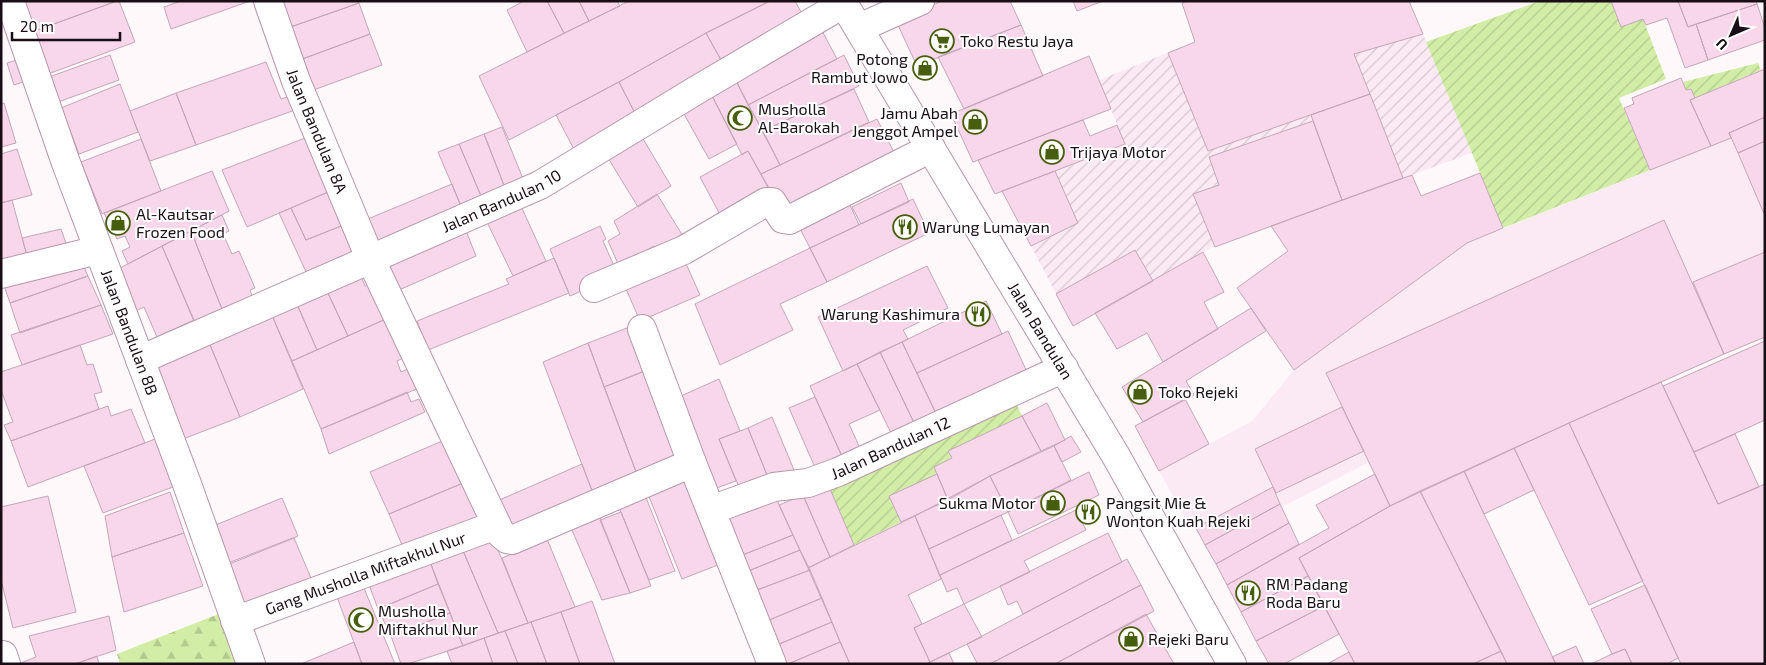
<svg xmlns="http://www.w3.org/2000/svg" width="1766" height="665" font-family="'Exo 2',sans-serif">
<defs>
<pattern id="industrial-furrows" width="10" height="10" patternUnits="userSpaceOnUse" patternTransform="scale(1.25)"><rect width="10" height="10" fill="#fbeaf4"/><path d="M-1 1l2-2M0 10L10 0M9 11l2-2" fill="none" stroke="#d7c8d0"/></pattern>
<pattern id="forest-firs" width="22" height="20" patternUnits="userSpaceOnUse" patternTransform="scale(1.25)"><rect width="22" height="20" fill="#d1eda6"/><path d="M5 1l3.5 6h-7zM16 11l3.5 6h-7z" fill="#b3ca8e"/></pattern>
<pattern id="garden-furrows" width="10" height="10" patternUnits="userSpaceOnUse" patternTransform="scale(1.25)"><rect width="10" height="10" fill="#d1eda6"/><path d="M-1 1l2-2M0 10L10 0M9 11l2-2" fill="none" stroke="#b3ca8e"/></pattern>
</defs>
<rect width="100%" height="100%" fill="#fef8fb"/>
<path fill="#fbeaf4" d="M1731,138L1765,216V337L1661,382L1369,462L1282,507L1272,487L1192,530L1159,471L1252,421L1294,370L1467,243Z"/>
<path fill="url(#industrial-furrows)" d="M1187,1L1423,34L1472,153L1211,248L1073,326L1002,191L1125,144L1099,80L1195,42L1182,3Z"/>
<path fill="url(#forest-firs)" d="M221,613L239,664H120L117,654Z"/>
<path fill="url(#garden-furrows)" d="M1540,1H1611L1621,27L1643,19L1666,79L1619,98L1650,170L1503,228L1426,42Z
M1758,63L1761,70L1695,98L1691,89L1686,90L1683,82Z
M1014,398L1022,416L949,451L952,458L934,467L937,474L890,496L901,522L854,545L828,484Z"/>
<path fill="#f8d7eb" stroke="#c5a6b8" d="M21,1H113L114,2L32,32Z
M117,1H119L135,42L48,74L32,32Z
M181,1H250L171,29L164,7Z
M275,1H358L359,3L285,29Z
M524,1H547L564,33L527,52L507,10Z
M547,1H579L589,21L564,33Z
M579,1H617L620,6L589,21Z
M629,1H770L706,33L619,82L509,140L479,76Z
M770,1H795L806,21L725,67L706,33Z
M942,1H1010L1021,25L917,66L896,21Z
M1073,1H1103L1077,11Z
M1187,1H1409L1423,34L1354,54L1370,94L1208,151L1168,53L1195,42L1182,3Z
M1611,1H1678L1688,27L1696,24L1708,60L1685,68L1667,18L1646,25L1643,19L1621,27Z
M1678,1H1756L1757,4L1688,27Z
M359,3L370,34L297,61L285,29Z
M1757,4L1765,28V40L1708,60L1696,24Z
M819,25L837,59L748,105L732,73Z
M1021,25L1043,76L964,109L938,57Z
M706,33L725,67L638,119L619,82Z
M370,34L382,65L308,92L297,61Z
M110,55L119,80L58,102L49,77Z
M844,55L859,86L763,131L748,105Z
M1089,56L1111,109L973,162L951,114Z
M20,59L26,81L14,85L7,63Z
M930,61L933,70L921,75L917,66Z
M266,62L281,99L293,95L298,109L196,145L176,93Z
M1765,69V117L1729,133L1731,138L1711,146L1690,100Z
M732,73L780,165L761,174L748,151L742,155L708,88Z
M1681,78L1686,90L1691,89L1695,98L1690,100L1711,146L1650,170L1624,108L1634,104L1632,98Z
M619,82L638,119L577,155L556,115Z
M120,84L138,132L79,154L61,108Z
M708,88L737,144L709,159L679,105Z
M854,89L869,122L780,165L763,131Z
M176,93L196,145L150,161L130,111Z
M1370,94L1403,178L1342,200L1311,115Z
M4,103L16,143L1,147V104Z
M1765,117V141L1738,153L1729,133Z
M877,119L898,160L785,216L761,174Z
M1083,120L1090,136L1117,125L1125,144L995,194L978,160Z
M1313,121L1342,200L1215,247L1193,194L1219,185L1209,157Z
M502,127L526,186L507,193L484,134Z
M639,132L671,186L638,207L605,153Z
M484,134L507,193L484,203L459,144Z
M305,138L328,192L247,227L222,170Z
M141,139L161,191L102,214L81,162Z
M1765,141V216L1738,153Z
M459,144L484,203L463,211L438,152Z
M17,149L32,195L1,203V154Z
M748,151L772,195L724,222L700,177Z
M212,171L229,211L128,264L122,251L130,247L125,236L117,239L104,213Z
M1055,171L1078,223L1031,246L1002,191Z
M1480,173L1503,228L1467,243L1294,370L1237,288L1288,251L1271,226L1412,175L1421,196Z
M901,183L909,202L861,224L852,207Z
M452,184L463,211L375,247L363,221Z
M328,192L341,226L306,240L291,208Z
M657,194L686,241L659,255L654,246L619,266L608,241L620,234L614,221Z
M845,194L859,225L810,248L795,219Z
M913,199L929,233L827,282L810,248Z
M12,200L29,263L1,271V203Z
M521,206L546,261L513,276L486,220Z
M291,208L306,240L341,226L354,254L307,274L279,213Z
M222,215L229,231L223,234L232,254L239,251L255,288L250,290L254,301L224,314L191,231Z
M1664,220L1724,354L1569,423L1390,506L1326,373Z
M600,226L606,239L603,241L618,275L570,296L550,249Z
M465,228L476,256L399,290L386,262Z
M61,229L69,252L29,263L22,238Z
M191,231L224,314L196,326L162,246Z
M162,246L194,320L157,337L144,307L136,311L120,268Z
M810,248L827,282L780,304L793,330L720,365L695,304Z
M1135,250L1153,281L1073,326L1056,294Z
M1203,252L1224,292L1204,302L1218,329L1163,362L1147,333L1117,349L1095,313Z
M1765,252V337L1724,354L1693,282Z
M683,257L700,295L640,321L623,282Z
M80,258L88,276L10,303L2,279Z
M554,258L569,293L428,350L417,321L509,284L506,279Z
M927,266L948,308L903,330L908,339L843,371L818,317Z
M360,274L365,286L371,282L388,318L348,336L326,289Z
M88,276L101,305L20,333L10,303Z
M326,289L348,336L317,350L296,302Z
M986,301L1002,334L917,373L902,342Z
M296,302L317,350L292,361L271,313Z
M101,305L113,334L22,365L11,335Z
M1251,308L1266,331L1186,381L1194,395L1143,422L1122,387Z
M271,313L303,389L240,417L208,340Z
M388,318L405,357L397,361L401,372L410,368L419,388L321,429L292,361Z
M632,326L650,369L604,387L588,343Z
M1008,331L1029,376L938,418L917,373Z
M208,340L240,417L183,439L156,367Z
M1765,341V420L1694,452L1663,386Z
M902,342L938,418L917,429L880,352Z
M588,343L638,477L594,496L543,362Z
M80,345L87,365L93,364L102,392L94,394L99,409L11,441L4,425L13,422L1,390V372Z
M880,352L917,429L894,439L857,364Z
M857,364L880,410L849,424L860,448L842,456L810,386Z
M650,369L683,459L638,477L604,387Z
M719,379L740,431L719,439L736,481L708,491L672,400Z
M1661,382L1718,504L1765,484V664H1681L1569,423Z
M407,392L411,402L419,399L425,412L329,454L321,429Z
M815,397L844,461L817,472L789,408Z
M1185,399L1209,444L1159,471L1135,426Z
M1047,403L1065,440L1041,451L1022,416Z
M108,406L111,416L131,409L145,443L28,487L11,441Z
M1342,407L1364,451L1276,493L1255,449Z
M1022,416L1041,451L990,476L948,500L934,467L952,458L948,451Z
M772,417L794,470L769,480L748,428Z
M1569,423L1643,581L1589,605L1514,448Z
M748,428L769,480L741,492L719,439Z
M1735,434L1759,487L1718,504L1694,452Z
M1071,436L1081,452L1062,462L1054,446Z
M155,439L173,487L103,513L84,466Z
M447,439L468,481L389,514L370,472Z
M1054,446L1071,480L1008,512L990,476Z
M1514,448L1534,490L1484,514L1464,471Z
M582,464L594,496L509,531L495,502Z
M687,470L723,563L682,579L646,489Z
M1464,471L1484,514L1556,664H1507L1420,491Z
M1089,472L1099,495L1018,534L1008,512Z
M937,474L948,500L901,522L889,496Z
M1375,474L1390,506L1299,558L1308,576L1241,612L1227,585L1329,528L1316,505Z
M990,476L1008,512L929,549L915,516Z
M468,481L484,520L405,552L389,514Z
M828,484L854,545L830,557L803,495Z
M1273,487L1280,504L1205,545L1196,528Z
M773,491L793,535L735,558L716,513Z
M1420,491L1501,651L1473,664H1355L1299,558L1390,506Z
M170,492L184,533L112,557L105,516Z
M645,495L675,571L649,580L618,505Z
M803,495L830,557L808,568L779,505Z
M48,496L76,612L13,628L1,580V507Z
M282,498L298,536L228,563L213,526Z
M1093,501L1100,515L1083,523L1076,510Z
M1280,504L1289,523L1216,564L1205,545Z
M1076,510L1086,530L1024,561L1030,572L964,604L957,588L947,592L940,575Z
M621,512L651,586L630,593L600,520Z
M598,513L630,593L602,600L569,523Z
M1001,515L1012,540L940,575L929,549Z
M915,516L941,579L908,595L922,624L914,628L930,662L927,664H850L808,568Z
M1289,523L1299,544L1227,585L1216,564Z
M184,533L203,586L124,612L112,557Z
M491,533L528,623L498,633L461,546Z
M1108,533L1122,562L1023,614L1017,601L1008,605L1000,586Z
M793,535L800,550L741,574L735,558Z
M294,538L311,578L244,606L227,565Z
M547,539L575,607L528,623L502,558Z
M461,546L498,633L463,646L429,559Z
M800,550L810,570L749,593L741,574Z
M429,559L438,584L378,609L368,582Z
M1127,559L1141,585L990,664H975L977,663L967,644Z
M810,570L822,598L762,623L749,593Z
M1308,576L1324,606L1256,641L1241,612Z
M438,584L450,613L391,636L378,609Z
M1141,585L1154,611L1055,664H990Z
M1645,585L1678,658L1667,664H1632L1625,649L1612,654L1591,609Z
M364,588L395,664H362L337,597Z
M822,598L832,622L772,647L762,623Z
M592,601L615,664H580L561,612Z
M964,604L982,637L930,662L914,628Z
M1324,606L1339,634L1284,664H1269L1256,641Z
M561,612L580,664H547L531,622Z
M450,613L463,646L408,664H401L391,636Z
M1146,614L1174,664H1055Z
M109,616L116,650L75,664H18L36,657L29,636Z
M531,622L547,664H518L505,631Z
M832,622L840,642L788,664H779L772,647Z
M505,631L518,664H493L484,638Z
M484,638L493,664H452L447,651Z
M354,642L362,664H301Z
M840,642L850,664H788Z
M1576,646L1584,664H1556L1552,657Z
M1625,649L1632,664H1591L1612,654Z
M1501,651L1507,664H1473Z
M1349,652L1355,664H1327Z
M949,653L954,664H927L930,662Z
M97,656L99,664H75Z"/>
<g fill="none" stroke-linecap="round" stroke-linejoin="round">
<g stroke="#b697aa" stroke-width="30">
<g id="street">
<path id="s1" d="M10,1L66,163L187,484L251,664"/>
<path id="s2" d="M268,1L296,81L370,258L501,534L507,539L512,540L692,463"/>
<path d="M859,28L920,1"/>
<path d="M1,274L98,250"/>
<path d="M594,288L684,250L766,202H772L783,219L789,220L931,148"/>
<path d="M642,329L692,463L772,664"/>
<path id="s3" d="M140,360L540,185L700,88L843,4"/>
<path id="s4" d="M711,510L774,487L808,483L838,472L1064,368"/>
<path id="s5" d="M235,621L496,525"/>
<path d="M3,655L6,664"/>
</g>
</g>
<g stroke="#b697aa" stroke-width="30">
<g id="secondary">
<path id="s6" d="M842,1L1116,456L1232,664"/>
</g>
</g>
<use href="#street" stroke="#fff" stroke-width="28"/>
<use href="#secondary" stroke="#fff" stroke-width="28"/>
</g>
<defs>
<g id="supermarket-ring" transform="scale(1.25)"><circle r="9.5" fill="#fff" stroke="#475f0c" stroke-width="1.5"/><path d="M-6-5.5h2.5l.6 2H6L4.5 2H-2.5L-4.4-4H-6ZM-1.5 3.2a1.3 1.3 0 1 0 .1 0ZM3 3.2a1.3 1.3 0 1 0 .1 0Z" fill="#475f0c"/></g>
<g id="shop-ring" transform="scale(1.25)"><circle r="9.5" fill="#fff" stroke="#475f0c" stroke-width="1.5"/><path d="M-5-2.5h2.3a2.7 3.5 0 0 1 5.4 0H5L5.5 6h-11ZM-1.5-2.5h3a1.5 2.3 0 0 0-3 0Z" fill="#475f0c"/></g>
<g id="mosque-ring" transform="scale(1.25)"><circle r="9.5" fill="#fff" stroke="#475f0c" stroke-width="1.5"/><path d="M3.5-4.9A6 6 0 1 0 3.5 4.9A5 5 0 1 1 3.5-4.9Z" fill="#475f0c"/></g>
<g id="restaurant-ring" transform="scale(1.25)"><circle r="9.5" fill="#fff" stroke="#475f0c" stroke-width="1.5"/><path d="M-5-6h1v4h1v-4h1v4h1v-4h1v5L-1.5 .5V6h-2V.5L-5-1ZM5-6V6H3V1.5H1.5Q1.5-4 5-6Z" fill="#475f0c"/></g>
</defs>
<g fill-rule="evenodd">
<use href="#supermarket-ring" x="942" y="41"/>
<use href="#shop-ring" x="925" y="68"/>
<use href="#mosque-ring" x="740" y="118"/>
<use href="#shop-ring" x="975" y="122"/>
<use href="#shop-ring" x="1052" y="152"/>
<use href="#shop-ring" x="118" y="223"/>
<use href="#restaurant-ring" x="905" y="227"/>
<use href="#restaurant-ring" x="978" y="314"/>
<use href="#shop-ring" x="1140" y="392"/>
<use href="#shop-ring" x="1053" y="503"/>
<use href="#restaurant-ring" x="1088" y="512"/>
<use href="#restaurant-ring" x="1248" y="593"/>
<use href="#mosque-ring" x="361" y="620"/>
<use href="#shop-ring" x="1131" y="639"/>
</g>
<g text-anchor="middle" stroke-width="4" stroke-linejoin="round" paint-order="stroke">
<g font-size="16" fill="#190e15" stroke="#fff" text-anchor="start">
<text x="960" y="47">Toko Restu Jaya</text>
<text x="908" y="65" text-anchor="end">Potong<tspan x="908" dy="18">Rambut Jowo</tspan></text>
<text x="758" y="115">Musholla<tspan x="758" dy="18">Al-Barokah</tspan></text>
<text x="958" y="119" text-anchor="end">Jamu Abah<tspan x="958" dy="18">Jenggot Ampel</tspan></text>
<text x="1070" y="158">Trijaya Motor</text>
<text x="136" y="220">Al-Kautsar<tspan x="136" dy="18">Frozen Food</tspan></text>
<text x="922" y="233">Warung Lumayan</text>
<text x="960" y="320" text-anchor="end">Warung Kashimura</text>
<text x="1158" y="398">Toko Rejeki</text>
<text x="1036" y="509" text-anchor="end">Sukma Motor</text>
<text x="1106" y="509">Pangsit Mie &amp;<tspan x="1106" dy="18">Wonton Kuah Rejeki</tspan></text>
<text x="1266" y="590">RM Padang<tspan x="1266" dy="18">Roda Baru</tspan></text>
<text x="378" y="617">Musholla<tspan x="378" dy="18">Miftakhul Nur</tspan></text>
<text x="1148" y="645">Rejeki Baru</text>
</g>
<g font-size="16" fill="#190e15" stroke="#fff">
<text dy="6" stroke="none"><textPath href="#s2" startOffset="139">Jalan Bandulan 8A</textPath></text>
<text dy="6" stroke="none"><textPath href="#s3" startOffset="395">Jalan Bandulan 10</textPath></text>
<text dy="6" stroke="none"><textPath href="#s6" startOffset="385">Jalan Bandulan</textPath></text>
<text dy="6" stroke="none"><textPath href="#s1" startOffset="352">Jalan Bandulan 8B</textPath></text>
<text dy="6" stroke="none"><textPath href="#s4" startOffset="191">Jalan Bandulan 12</textPath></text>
<text dy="6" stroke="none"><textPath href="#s5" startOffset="139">Gang Musholla Miftakhul Nur</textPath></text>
</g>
</g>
<rect width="1766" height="665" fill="none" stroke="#190e15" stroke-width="5"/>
<g transform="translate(1731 35) rotate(225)" stroke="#ffffff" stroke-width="4" paint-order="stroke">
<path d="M0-4L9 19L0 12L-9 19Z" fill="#190e15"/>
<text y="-8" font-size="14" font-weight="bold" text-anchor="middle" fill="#190e15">U</text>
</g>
<path d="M12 32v8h108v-8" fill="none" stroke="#190e15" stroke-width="2.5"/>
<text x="20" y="32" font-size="15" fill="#190e15" stroke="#ffffff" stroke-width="4" paint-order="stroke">20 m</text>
</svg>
